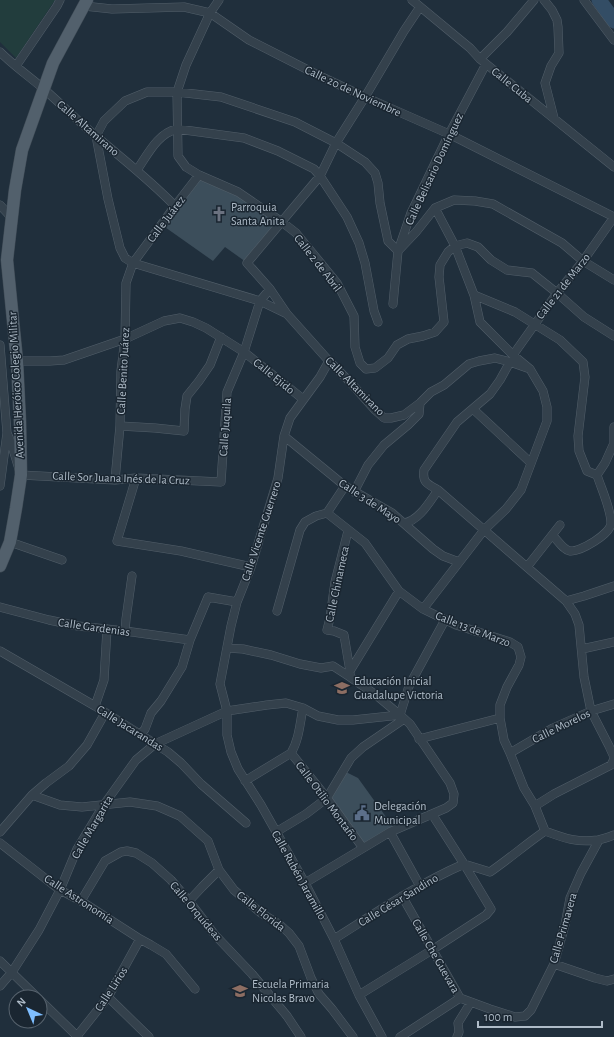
<svg xmlns="http://www.w3.org/2000/svg" width="614" height="1037" font-family="'Alegreya Sans',sans-serif">
<rect width="100%" height="100%" fill="#202f3c"/>
<path fill="#223d3d" d="M0,0H55L16,58L0,42Z"/>
<g fill="none" stroke-linecap="round" stroke-linejoin="round">
<path stroke="#334d65" stroke-width="15" d="M599,0L614,21"/>
</g>
<path fill="#3c4e5b" d="M199,176L238,194L280,222L246,262L225,247L213,261L162,225Z
M346,772L358,778L394,828L363,845L330,798Z"/>
<g fill="none" stroke-linecap="round" stroke-linejoin="round">
<g stroke="#525f6a" stroke-width="9">
<path id="minor" d="M219,0L210,13L186,65L177,92L178,156L186,167L199,175L238,192L282,222L296,233L337,283L354,316L355,347L360,363L366,369L375,368L388,358L397,345L408,339L423,336L435,332L444,322L439,277L440,265L448,252L455,246L467,243L478,247L491,260L507,270L532,273L557,293L584,317L614,336
M412,0L470,48L480,59L614,167
M544,0L552,10L557,20L558,27L559,53L551,66L545,83L554,118
M584,0L614,40
M84,6L112,9L184,7L210,13L249,40L318,75L365,97L449,134L614,217
M420,7L404,31L365,97L336,143L320,176L247,263L270,289L287,314L329,361L350,382L375,410L384,418H391L404,415L420,403L431,392L444,385L469,364L479,361L495,358L510,362
M0,52C14,66 30,77 45,90C62,105 79,122 97,137C124,160 151,181 175,206
M480,59L507,32L534,0
M16,66L57,6L60,0
M137,170C148,154 158,133 177,129L244,138L278,151L314,169L320,176L347,217L359,243L365,263L374,311L378,322
M0,205L11,217
M474,295L515,312L560,340L583,362L585,377L578,436L579,451L587,471L597,475C601,488 611,509 611,523C611,534 580,552 570,551C563,550 557,539 552,535
M393,304L398,251L411,213L449,134L486,64
M287,314L260,301L133,263L125,258L120,248L108,199L96,136L104,121L125,101L147,92H177L221,97L295,122L336,143L365,162L375,173L378,183L380,203L388,241L398,251L416,232L435,208L454,200L475,201L493,204L562,243L583,261L614,280
M0,345L7,433L0,486
M513,355L557,293L583,261L614,217
M17,361H50L64,360L125,339L164,321L180,318L193,322L206,328L244,352L303,399
M329,361L320,377L290,418L284,436L278,478L251,567L237,602L231,626L220,684L227,711V735L231,752L238,769L261,805L305,883L334,939L359,995L382,1037
M530,369L510,362L500,380L490,394L457,422L424,470C422,483 428,484 438,490L566,601L575,614L579,625L584,677L591,711L609,746L614,757
M473,409L531,463
M120,426L155,428L184,431L185,409L187,396L199,381L210,365L221,337
M7,433C13,446 16,461 21,475L115,480L136,478L221,482L227,392L244,352L260,301L270,289
M284,436L345,486L392,513L433,549L443,556L459,562
M614,444V427
M597,475L605,463L614,443
M136,478L117,541L181,551L251,567
M115,480L120,426L121,371L125,339L126,283L133,263L175,206L199,175
M354,492L368,465L384,445L408,425L419,414L420,403
M327,513L365,543L399,591L423,609L456,625L510,642L518,647L521,657L519,665L507,687L500,705V718L504,740L510,753L524,788L535,806L545,831C564,838 577,843 598,840C604,839 609,837 614,835
M327,513L345,486
M404,523C419,521 430,501 438,490
M348,531L335,582L330,618L327,630L334,631L344,635L350,671V677L376,695L400,715L409,686L445,620
M10,542L62,560
M527,567L560,525
M566,601L584,596L614,586
M0,607L49,620L78,626L125,631L190,640
M423,609L484,530L506,509L521,490L547,421V407L543,391L530,369L513,355L480,322L474,295L455,246L435,208
M277,611L300,530L305,522L316,516L327,513
M125,631L126,619L132,576
M227,648L243,649L271,655L300,664L321,668L333,666L350,677
M582,649L614,642
M0,651L95,706L168,752L181,763L201,784L246,823
M350,671L399,591
M95,706L104,680L107,629
M140,735L145,729L151,713L161,701L182,667L190,640L208,597L237,602
M419,739L500,718
M291,753L327,798L363,848
M510,753L553,728L591,711L614,704
M245,781L291,753C299,740 300,723 303,708
M32,795L60,805L82,807L130,802L157,806L180,816L208,841L219,870L234,890L261,913L279,924L289,933L299,946L311,978L319,994L332,1009L353,1037
M535,806L554,794L611,765L614,759
M0,832L32,795L46,783L69,766L87,745L105,713
M276,832L306,814L327,798L351,758L363,747L404,719
M390,832L420,886
M0,843L60,890L81,901L140,939L151,945L166,954L195,989
M464,864L490,872C509,859 526,844 545,831
M402,896L460,998L490,1009L515,1017L525,1016L531,1010L554,964L565,925L570,898L581,873L599,840
M81,901L105,861L121,852L127,851L136,853L152,863L171,880L189,901L215,935L252,974L287,1016L301,1037
M189,901L202,887L219,870
M334,939C377,912 418,884 464,864
M0,961L37,997
M554,964L595,978L607,981L614,979
M0,986L12,972L39,930L60,890L77,849L103,806L136,760L155,744L227,711L267,705L286,703L303,708L318,716L338,720H353L400,715L410,724L450,783L454,794L453,803L446,808L390,832L305,883
M359,995L432,950L486,915L491,909L464,864L432,814
M108,997L149,1037
M40,1000L78,1037
M77,1036L108,997L140,939
M400,1037L460,998
M457,1037L459,1032L458,1023L471,1002"/>
</g>
<g stroke="#3e4a55" stroke-width="13">
<path id="primary" d="M0,566L10,542L16,508L21,475L20,422L17,361L7,260L15,190L22,150L53,63L87,0"/>
</g>
<use href="#minor" stroke="#34414c" stroke-width="8"/>
<use href="#primary" stroke="#52606c" stroke-width="12"/>
</g>
<defs>
<g id="church-bare" transform="scale(1.2)"><path d="M-1.2-6h2.4v3.5h3.3v2.4h-3.3V6h-2.4V-.1h-3.3v-2.4h3.3Z" fill="#6b7280" stroke="#1a2631" stroke-width="2.5" paint-order="stroke"/></g>
<g id="school-bare" transform="scale(1.2)"><path d="M0-5L7-2L0 1L-7-2ZM-4 1L0 2.5L4 1V4Q0 6-4 4Z" fill="#8d6e63" stroke="#1a2631" stroke-width="2.5" paint-order="stroke"/></g>
<g id="civic-bare" transform="scale(1.2)"><path d="M-.6-6.5H3V-4.5H.6V-3L4-1V1h2V6H-6V1h2V-1L-.6-3ZM-1.2 2.5V6h2.4V2.5Z" fill="#5c6f8a" stroke="#1a2631" stroke-width="2.5" paint-order="stroke"/></g>
</defs>
<g fill-rule="evenodd">
<use href="#church-bare" x="219" y="214"/>
<use href="#school-bare" x="342" y="688"/>
<use href="#civic-bare" x="362" y="813"/>
<use href="#school-bare" x="240" y="991"/>
</g>
<g text-anchor="middle" stroke-width="3" stroke-linejoin="round" paint-order="stroke">
<g font-size="12" fill="#afbcc8" stroke="#1a2631">
<text transform="translate(512 85) rotate(39)" y="4">Calle Cuba</text>
<text transform="translate(353 91) rotate(25)" y="4">Calle 20 de Noviembre</text>
<text transform="translate(88 128) rotate(41)" y="4">Calle Altamirano</text>
<text transform="translate(434 169) rotate(-65)" y="4">Calle Belisario Domínguez</text>
<text transform="translate(166 219) rotate(-53)" y="4">Calle Juárez</text>
<text transform="translate(318 263) rotate(52)" y="4">Calle 2 de Abril</text>
<text transform="translate(563 286) rotate(-52)" y="4">Calle 21 de Marzo</text>
<text transform="translate(123 371) rotate(-87)" y="4">Calle Benito Juárez</text>
<text transform="translate(274 376) rotate(39)" y="4">Calle Ejido</text>
<text transform="translate(16 385) rotate(-93)" y="4">Avenida Heróico Colegio Militar</text>
<text transform="translate(355 386) rotate(45)" y="4">Calle Altamirano</text>
<text transform="translate(225 427) rotate(-86)" y="4">Calle Juquila</text>
<text transform="translate(121 478) rotate(2)" y="4">Calle Sor Juana Inés de la Cruz</text>
<text transform="translate(370 501) rotate(33)" y="4">Calle 3 de Mayo</text>
<text transform="translate(261 531) rotate(-72)" y="4">Calle Vicente Guerrero</text>
<text transform="translate(337 584) rotate(-78)" y="4">Calle Chinameca</text>
<text transform="translate(94 627) rotate(8)" y="4">Calle Gardenias</text>
<text transform="translate(473 629) rotate(21)" y="4">Calle 13 de Marzo</text>
<text transform="translate(561 726) rotate(-26)" y="4">Calle Morelos</text>
<text transform="translate(130 728) rotate(32)" y="4">Calle Jacarandas</text>
<text transform="translate(327 801) rotate(53)" y="4">Calle Otilio Montaño</text>
<text transform="translate(92 827) rotate(-60)" y="4">Calle Margarita</text>
<text transform="translate(299 875) rotate(61)" y="4">Calle Rubén Jaramillo</text>
<text transform="translate(79 899) rotate(33)" y="4">Calle Astronomía</text>
<text transform="translate(398 900) rotate(-31)" y="4">Calle César Sandino</text>
<text transform="translate(196 911) rotate(50)" y="4">Calle Orquídeas</text>
<text transform="translate(261 911) rotate(38)" y="4">Calle Florida</text>
<text transform="translate(563 928) rotate(-74)" y="4">Calle Primavera</text>
<text transform="translate(436 956) rotate(60)" y="4">Calle Che Guevara</text>
<text transform="translate(111 989) rotate(-57)" y="4">Calle Lirios</text>
</g>
<g font-size="12" fill="#afbcc8" stroke="#1a2631" text-anchor="start">
<text x="231" y="211">Parroquia<tspan x="231" dy="14">Santa Anita</tspan></text>
<text x="354" y="685">Educación Inicial<tspan x="354" dy="14">Guadalupe Victoria</tspan></text>
<text x="374" y="810">Delegación<tspan x="374" dy="14">Municipal</tspan></text>
<text x="252" y="988">Escuela Primaria<tspan x="252" dy="14">Nicolas Bravo</tspan></text>
</g>
</g>
<g transform="translate(28 1009) rotate(316)"><circle r="19" fill="#1a2631" stroke="#56626d"/>
<path d="M0-3L7 15L0 10L-7 15Z" fill="#7ebeff"/>
<text y="-6" font-size="11" font-weight="bold" text-anchor="middle" fill="#afbcc8">N</text>
</g>
<path d="M478 1021v6h124v-6" fill="none" stroke="#afbcc8" stroke-width="2"/>
<text x="484" y="1021" font-size="12" fill="#afbcc8" stroke="#1a2631" stroke-width="3" paint-order="stroke">100 m</text>
</svg>
